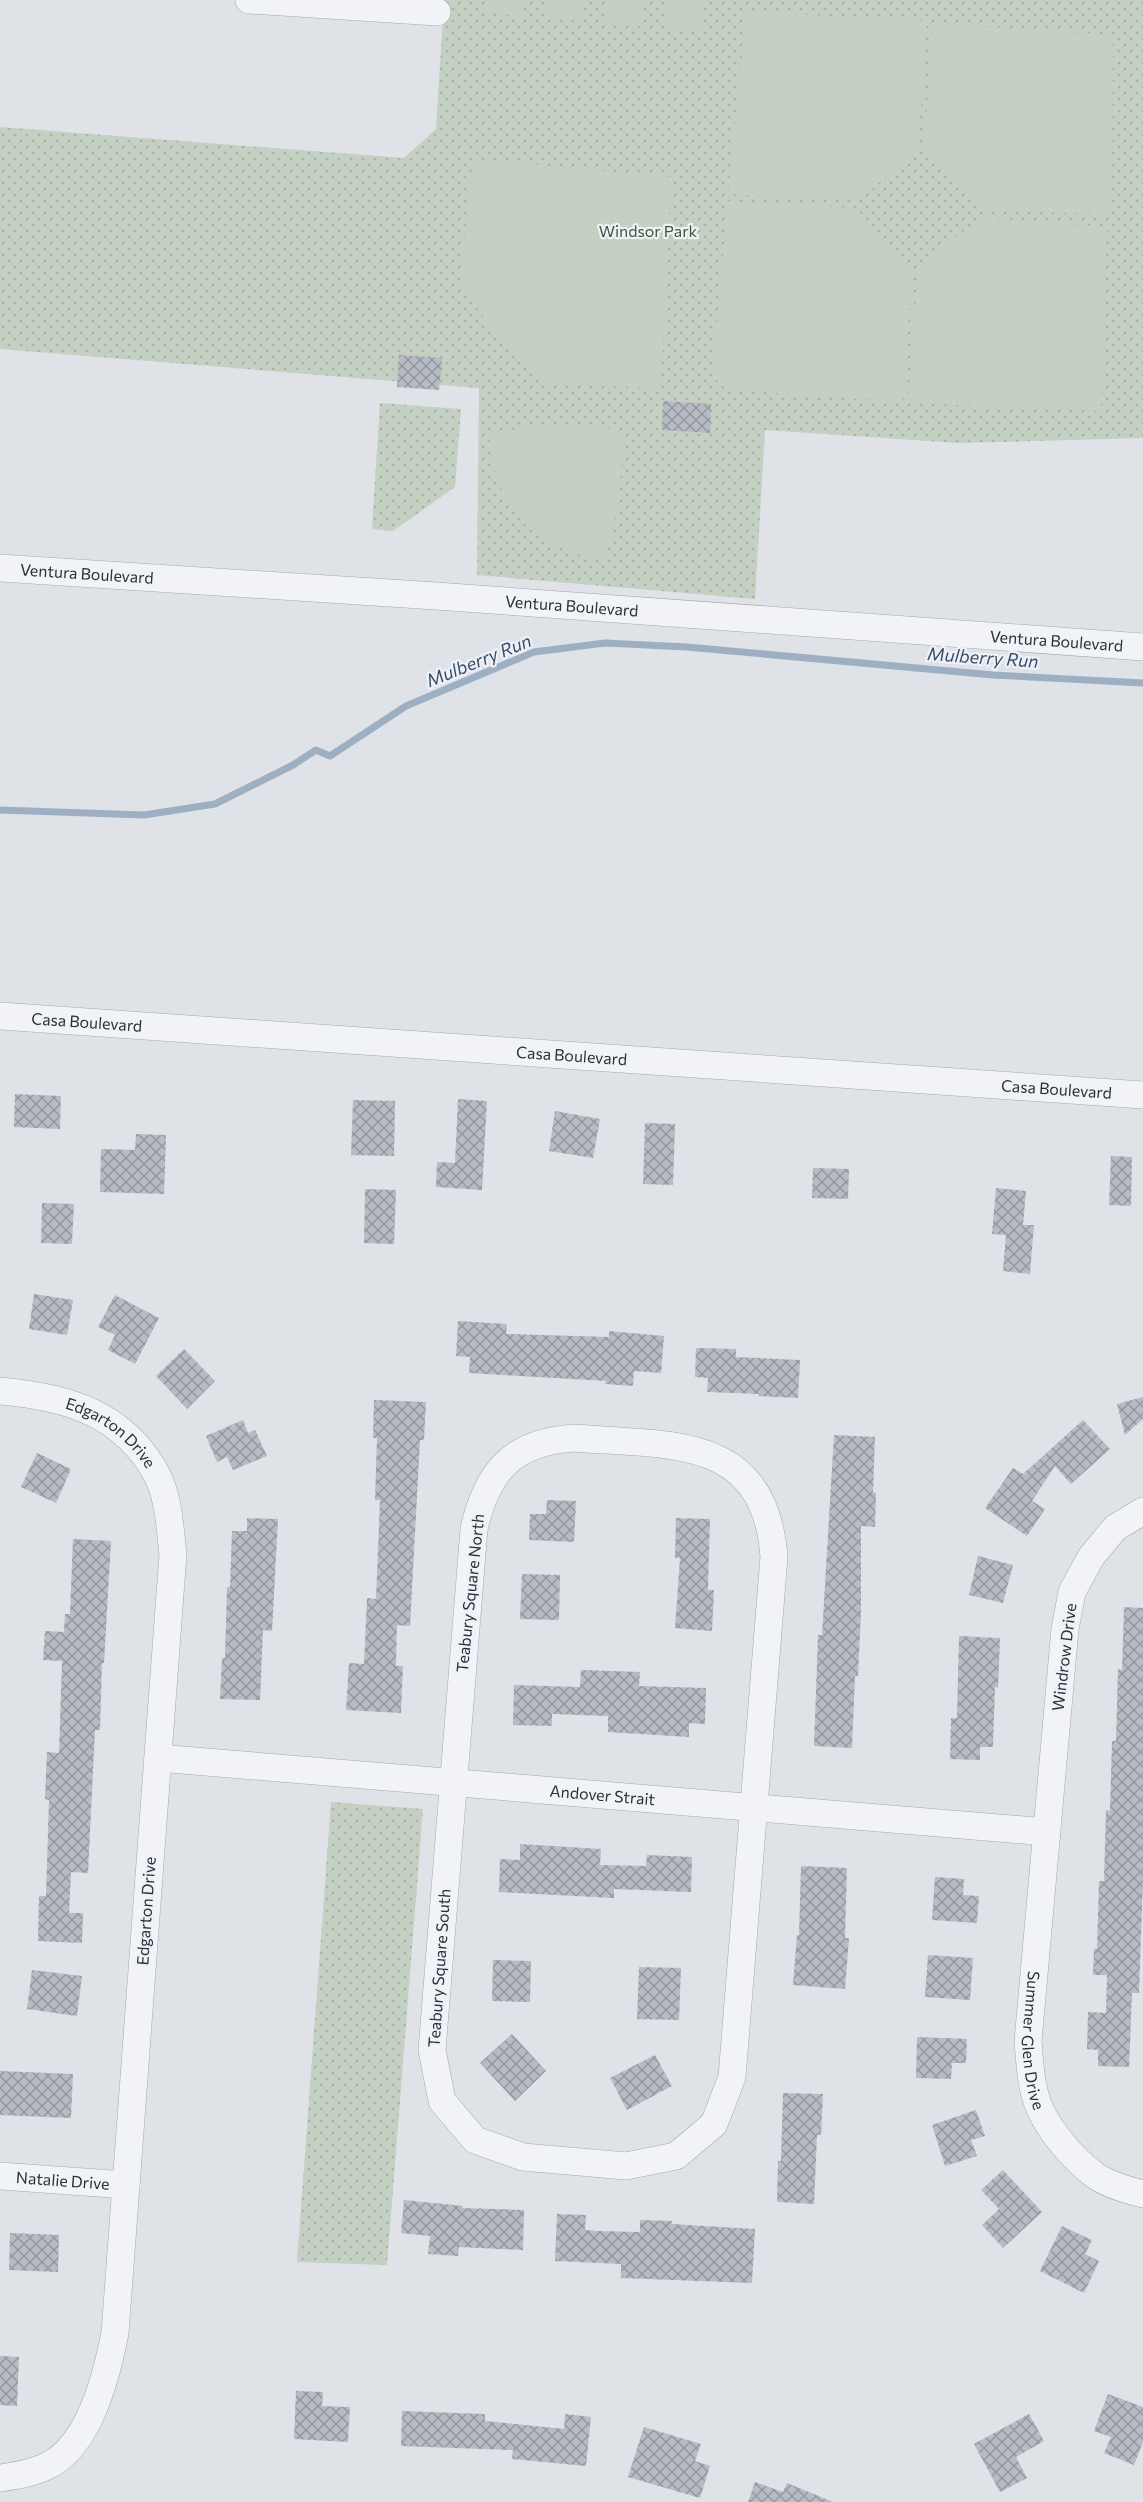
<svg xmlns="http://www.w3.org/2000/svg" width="1143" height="2502" font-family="Commissioner,sans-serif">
<defs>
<pattern id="grass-dots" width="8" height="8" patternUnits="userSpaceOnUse" patternTransform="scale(1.5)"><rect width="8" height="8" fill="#c4d0c1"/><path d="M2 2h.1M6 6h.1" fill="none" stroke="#a9b3a7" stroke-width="1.8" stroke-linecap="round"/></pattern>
<pattern id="building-cross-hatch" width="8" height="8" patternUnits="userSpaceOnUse" patternTransform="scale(1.5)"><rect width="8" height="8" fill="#b7bbc3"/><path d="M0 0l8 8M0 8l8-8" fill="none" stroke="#9598a0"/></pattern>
</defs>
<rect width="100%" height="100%" fill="#dfe2e7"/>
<path fill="url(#grass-dots)" d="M444,0H1143V438L958,443L765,430L755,599L477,575L479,388L0,349V127L404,158L436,129Z
M380,403L461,409L455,487L393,531L372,529Z
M331,1802L423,1809L387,2265L297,2262Z"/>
<path fill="#c4d0c1" d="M486,0H521L520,16L485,13Z
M547,0H582L580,21L545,18Z
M606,0H642L639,27L604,24Z
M667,0H703L700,32L665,29Z
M746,12L927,21L918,149L858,201L728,194Z
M933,23L1113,35L1112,214L982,211L924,149Z
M473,159L671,177L661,388L541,384L459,287Z
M728,201L856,208L912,272L903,402L726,389L712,376Z
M980,217L1107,227L1101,411L908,403L918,270Z
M552,425L613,429L623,441L619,505L604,561C530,546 494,509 489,433Z"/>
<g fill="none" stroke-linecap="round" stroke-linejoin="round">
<path stroke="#9dafc3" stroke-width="7" d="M0,810L144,815L215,804L293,765L316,750L330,756L406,706L534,652L605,643L687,647L993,675L1143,683"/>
</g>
<path fill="url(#building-cross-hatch)" d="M399,355L442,358L439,390L397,387Z
M663,401L711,404L710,433L662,430Z
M15,1094L61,1096L60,1129L14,1127Z
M458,1099L487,1101L482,1190L436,1187L437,1162L455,1163Z
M353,1100L395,1101L394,1156L351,1155Z
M555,1111L600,1119L593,1158L549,1151Z
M645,1123L675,1124L673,1185L643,1184Z
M136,1134L166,1135L164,1194L100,1192L101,1149L135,1150Z
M1111,1156L1132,1157L1131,1206L1109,1205Z
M813,1168L849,1169L848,1199L812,1198Z
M996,1188L1026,1191L1023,1225H1034L1030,1274L1003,1271L1006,1235L992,1234Z
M365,1189L396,1190L394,1244L364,1243Z
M42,1203L74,1204L72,1244L41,1243Z
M34,1294L73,1300L67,1335L29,1329Z
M115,1295L159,1318L135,1364L108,1350L115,1335L98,1327Z
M458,1321L507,1324L506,1334L609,1337V1331L664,1336L661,1373L634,1371L633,1386L605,1384L606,1381L469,1373L470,1357L456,1356Z
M696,1348L736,1349V1357L800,1360L798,1398L759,1396V1394L707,1392L708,1378L695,1377Z
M184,1349L215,1381L187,1409L156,1376Z
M1143,1397V1419L1125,1435L1117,1404Z
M374,1400L426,1402L424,1440H420L410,1626L397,1625L396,1666H403L401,1713L346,1710L349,1663L364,1664L367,1598L376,1599L380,1500H375L377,1438H373Z
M243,1420L248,1433L255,1430L267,1456L233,1470L227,1457L217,1462L206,1436Z
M1083,1420L1110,1449L1071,1484L1055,1466L1032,1501L1045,1509L1027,1536L985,1508L1013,1468L1023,1474Z
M834,1435L875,1437L873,1493H876L875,1527L861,1526V1611L858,1676H855L852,1748L814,1746L818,1635H822Z
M37,1453L71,1469L56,1503L21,1487Z
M547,1500L576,1501L574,1542L529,1540L530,1514H546Z
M247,1518L278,1519L272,1631L263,1630L260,1700L220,1699L222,1658H225L227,1587H230L232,1531H247Z
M676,1518L710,1519L708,1590H714L712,1631L675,1628L680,1558H675Z
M73,1539L111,1541L104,1663H102L100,1730H95L88,1873L71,1872L69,1913H83L82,1943L38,1941L39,1896H46L49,1800L45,1799L47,1752L59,1753L62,1661L43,1660L45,1631L64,1632L65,1614H70Z
M978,1556L1013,1565L1003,1603L969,1595Z
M522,1574L560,1575L559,1620L520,1619Z
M1124,1607L1143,1608V1879L1139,1993H1132L1129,2067L1098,2066V2050L1087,2049L1088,2012L1106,2013L1107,1975H1093L1094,1949H1097L1099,1881H1104L1106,1810L1110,1811L1112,1741H1116L1118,1669L1122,1670Z
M959,1636L1000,1638L998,1688L995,1687L993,1747H980V1760L950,1759L951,1718H957Z
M581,1670L640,1672L639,1686L706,1688L705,1724L689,1723V1737L608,1732V1716L552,1714V1726L513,1725L514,1685L580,1687Z
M520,1844L601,1849L600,1865L646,1866L647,1855L692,1857L691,1892L614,1889V1898L499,1892L500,1859L520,1860Z
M801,1866L847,1868L845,1938H849L845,1989L793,1985L797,1935H799Z
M935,1877L964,1879L963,1895L979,1896L977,1923L932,1920Z
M928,1955L973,1958L970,2000L925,1997Z
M493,1960L531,1961L530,2002L492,2001Z
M639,1967L681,1968L679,2020L637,2019Z
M32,1970L82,1976L77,2016L27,2009Z
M512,2034L546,2071L515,2101L480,2063Z
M917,2037L967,2039L966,2063H952L951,2079L916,2078Z
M655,2055L672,2086L627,2110L610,2078Z
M0,2071L73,2074L71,2118L0,2115Z
M783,2093L823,2094L821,2135H817L814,2204L777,2202L778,2161H781Z
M976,2110L985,2136L971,2140L977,2156L945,2166L932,2125Z
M1003,2170L1042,2212L1003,2248L982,2225L999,2209L981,2190Z
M404,2200L463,2206L462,2208L524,2210L523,2250L459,2247L458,2256L428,2254L430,2236L401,2233Z
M557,2214L586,2215L585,2230L597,2231L640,2232V2220L672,2221V2224L755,2229L752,2283L621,2278V2264L555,2261Z
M1062,2226L1092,2240L1085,2254L1099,2261L1084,2293L1040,2271Z
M10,2233L59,2235L58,2272L9,2270Z
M0,2356L19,2357L17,2406L0,2405Z
M296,2391L323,2392L322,2406L350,2407L348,2442L294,2439Z
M1108,2394L1143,2407V2442L1134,2465L1104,2453L1111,2437L1094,2431Z
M402,2411L485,2414V2421L564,2429L565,2414L591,2417L586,2466L512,2459L513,2450L401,2446Z
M1029,2414L1044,2441L1016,2457L1027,2478L1000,2492L974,2444Z
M644,2427L701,2444L695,2461L710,2466L700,2498L628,2477Z
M755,2482L783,2492L787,2483L833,2502H748Z"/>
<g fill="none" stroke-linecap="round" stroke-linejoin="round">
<g stroke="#a5a9b0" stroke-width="28">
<g id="minor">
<path d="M249,0L437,12"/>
<path id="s1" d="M0,568L436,596L1143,647"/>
<path id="s2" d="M0,1016L1143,1095"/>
<path id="s3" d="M0,1391C67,1397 125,1413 158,1477C169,1500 170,1529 173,1554L115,2333C107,2374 90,2444 49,2465C36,2472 15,2476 0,2478"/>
<path d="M574,1438C669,1446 765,1433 774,1557L732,2077L714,2124L676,2156L626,2166L523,2157L475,2140L442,2101L432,2050L474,1529C487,1471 513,1442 574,1438Z"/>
<path id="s4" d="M1143,1511L1115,1528L1091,1557L1072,1592L1065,1629L1028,2041C1030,2066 1031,2095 1044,2117C1055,2137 1074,2159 1092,2173C1105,2184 1127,2190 1143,2194"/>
<path id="s5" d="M158,1758L1047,1832"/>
<path id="s6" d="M0,2176L126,2185"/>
</g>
</g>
<use href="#minor" stroke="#f1f3f6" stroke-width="27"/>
</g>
<g text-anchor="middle" stroke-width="4.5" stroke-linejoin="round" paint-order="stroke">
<g font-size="16" fill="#3d5638" stroke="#eef1f5">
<text x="648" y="237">Windsor Park</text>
</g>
<g font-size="16" fill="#2a303c" stroke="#eef1f5">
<text dy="6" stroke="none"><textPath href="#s1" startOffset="87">Ventura Boulevard</textPath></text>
<text dy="6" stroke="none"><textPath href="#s1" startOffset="573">Ventura Boulevard</textPath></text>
<text dy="6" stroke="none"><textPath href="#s1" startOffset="1059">Ventura Boulevard</textPath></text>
<text dy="6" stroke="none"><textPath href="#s2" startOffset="87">Casa Boulevard</textPath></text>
<text dy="6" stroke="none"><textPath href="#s2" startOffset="573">Casa Boulevard</textPath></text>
<text dy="6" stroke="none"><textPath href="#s2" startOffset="1059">Casa Boulevard</textPath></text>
<text dy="6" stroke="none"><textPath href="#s3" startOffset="122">Edgarton Drive</textPath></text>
<text transform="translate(470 1593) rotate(-84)" y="6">Teabury Square North</text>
<text transform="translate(1064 1657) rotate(-83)" y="6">Windrow Drive</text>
<text dy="6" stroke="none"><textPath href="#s5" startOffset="446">Andover Strait</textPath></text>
<text transform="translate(146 1911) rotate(-86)" y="6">Edgarton Drive</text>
<text transform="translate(439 1968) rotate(-86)" y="6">Teabury Square South</text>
<text dy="6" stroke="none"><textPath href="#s4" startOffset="561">Summer Glen Drive</textPath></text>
<text dy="6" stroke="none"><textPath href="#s6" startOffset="63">Natalie Drive</textPath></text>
</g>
<g font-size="18" font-style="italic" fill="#384e6c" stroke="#eef1f5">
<text transform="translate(983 658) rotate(4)" y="6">Mulberry Run</text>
<text transform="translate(479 661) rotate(-22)" y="6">Mulberry Run</text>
</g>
</g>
</svg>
